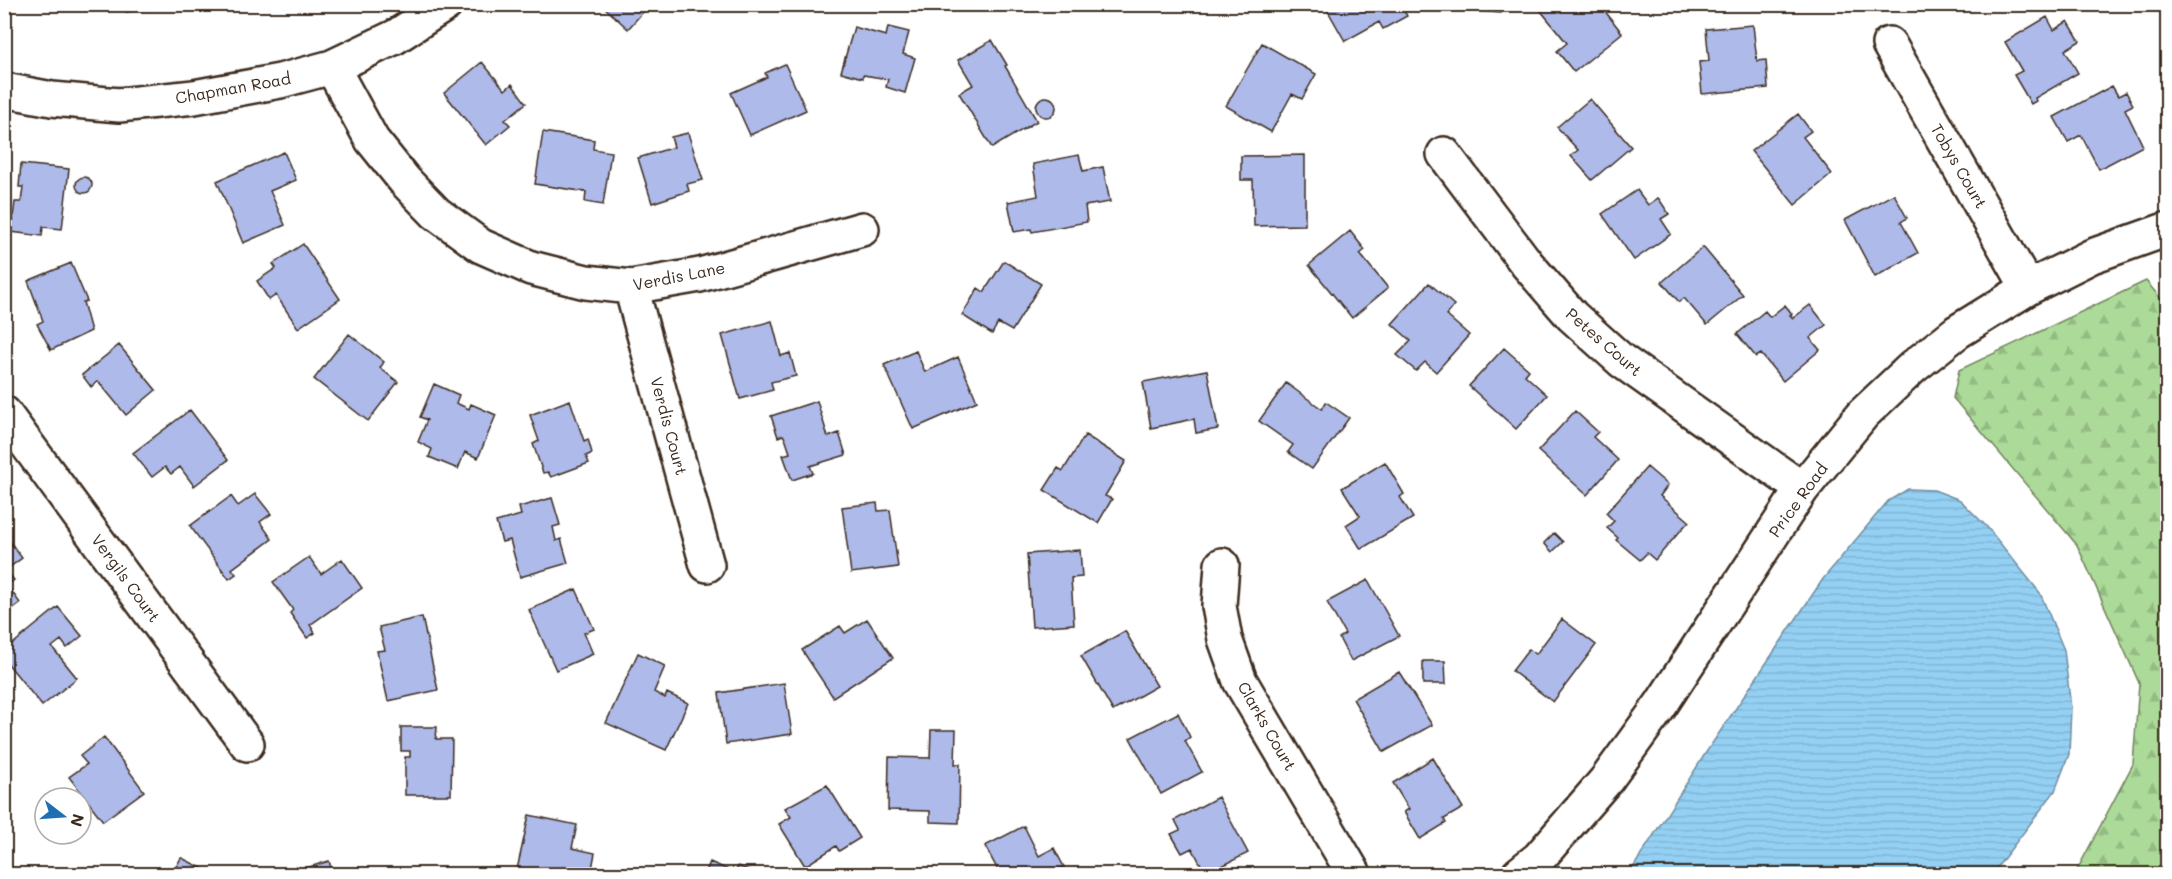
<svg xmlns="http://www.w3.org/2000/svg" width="2172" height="879" font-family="Mali,sans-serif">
<defs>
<pattern id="forest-firs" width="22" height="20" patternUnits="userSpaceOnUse" patternTransform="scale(1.5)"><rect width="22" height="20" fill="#abda99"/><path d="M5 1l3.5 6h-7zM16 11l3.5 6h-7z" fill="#94bb83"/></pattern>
<pattern id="water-rules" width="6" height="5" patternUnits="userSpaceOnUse" patternTransform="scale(1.5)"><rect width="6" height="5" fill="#94d0f4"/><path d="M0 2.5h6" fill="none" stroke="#80b3d1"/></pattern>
</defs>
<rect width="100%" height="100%" fill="#fff"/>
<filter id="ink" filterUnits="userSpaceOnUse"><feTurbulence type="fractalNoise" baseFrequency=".0167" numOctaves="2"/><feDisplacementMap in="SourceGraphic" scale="12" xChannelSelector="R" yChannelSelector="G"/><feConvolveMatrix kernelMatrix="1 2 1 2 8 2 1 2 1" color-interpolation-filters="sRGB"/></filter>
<g filter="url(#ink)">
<path fill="url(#forest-firs)" stroke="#73825c" stroke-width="1.5" d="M2146,281L2168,307L2167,874H2075L2133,764L2139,683L2077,545L1953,398L1959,370Z"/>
<path fill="url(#water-rules)" stroke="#708e9e" stroke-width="1.5" d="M1908,489L1934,490L1960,500L1987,527L2040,593L2064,650L2071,708L2069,754L2055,791L1992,874H1629L1705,754L1823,579L1888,501Z"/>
<path fill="#adbaea" stroke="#3b2a1e" stroke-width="1.5" d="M125,4H180L181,6L126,12Z
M601,4H650L628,29Z
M1324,4H1400L1407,16L1383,29L1379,22L1345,41Z
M1438,4H1502L1501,13L1438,8Z
M1549,4H1602L1606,9L1604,10L1622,33L1574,72L1557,51L1567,43L1541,11Z
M2047,17L2054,30L2068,21L2080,41L2065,50L2078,73L2035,98L2036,101L2031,104L2014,75L2022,71L2005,42Z
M1753,25L1757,61L1766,60L1768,88L1702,94L1699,62L1709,61L1706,29Z
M854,27L886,36L888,27L909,32L903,54L915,58L905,93L886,87L888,79L863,75V78L841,72Z
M992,40L1007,65L1005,66L1037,121L992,148L959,93L973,85L958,60Z
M1262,43L1316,74L1302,99L1292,94L1271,132L1226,106Z
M482,62L505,90L512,84L526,103L505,120L510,125L486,145L444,93Z
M785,64L806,110L750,135L731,93L767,77L765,73Z
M2112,86L2118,96L2126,92L2133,105L2125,109L2143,146L2099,169L2081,135L2068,142L2054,117Z
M1036 107a10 10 0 1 1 20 0a10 10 0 1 1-20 0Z
M1590,99L1631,147L1592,180L1571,156L1578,150L1557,127Z
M1798,114L1811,131L1803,137L1832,174L1795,205L1751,151Z
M543,132L594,140L593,149L611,152L603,205L585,202L586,192L535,184Z
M688,133L703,180L687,184L689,191L652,203L638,158L674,147L671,137Z
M284,152L296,180L270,191L285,225L243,243L217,181Z
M1079,155L1083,171L1103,167L1110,202L1085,206L1087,222L1032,232L1031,229L1014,232L1008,202L1038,196L1033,164Z
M1305,155V225L1254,226L1253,180H1241V156Z
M21,164L69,169L62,229L43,227L42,236L11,232L15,202H21L23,187H19Z
M76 185a8 8 0 1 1 16 0a8 8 0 1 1-16 0Z
M1637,190L1648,205L1658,198L1659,199L1669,214L1661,219L1671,234L1634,260L1602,214Z
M1894,194L1907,218L1901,222L1918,253L1875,277L1845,220Z
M1350,231L1365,250L1360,254L1388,288L1352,318L1309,265Z
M303,244L340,299L298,328L276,295L269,300L257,281L276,268L273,264Z
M1703,247L1743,295L1707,325L1684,298L1679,302L1662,282Z
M1004,261L1041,284L1012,331L998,323L992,334L962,315L978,288L984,292Z
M71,263L87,301L83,302L91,331L51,350L37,324L43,321L28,281Z
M1429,283L1454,305L1446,315L1469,335L1436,372L1425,362L1416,371L1397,355L1411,341L1392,324Z
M1785,305L1792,314L1790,315L1793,318L1810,305L1826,325L1810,338L1820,350L1783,381L1761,354L1756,357L1737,334L1765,311L1770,317Z
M772,321L781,356L790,353L796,376L771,382L773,390L740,399L722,335Z
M349,334L384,362L380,368L398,382L368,421L314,379Z
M119,345L156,390L126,415L98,381L91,387L82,375Z
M1504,348L1529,370L1525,375L1547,395L1516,429L1469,386Z
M916,351L925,372L958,357L977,401L913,429L884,365Z
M1207,370L1218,429L1196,433L1194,419L1151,428L1143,382Z
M1286,383L1322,409L1326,402L1349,418L1312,469L1288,452L1293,445L1259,421Z
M434,384L459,395L456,403L469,409L471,404L496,415L478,458L465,452L458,469L429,457L432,449L418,442L427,420L420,417Z
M570,400L584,441L588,439L592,453L586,456L589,463L551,477L548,472L543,473L533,444L539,441L530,415Z
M817,401L828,437L839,433L846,455L810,466L813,473L792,480L783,455L790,453L785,438L783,435L778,437L771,416Z
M190,410L228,460L194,486L180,467L171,474L165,467L152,477L133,453Z
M1575,411L1598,432L1593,437L1618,460L1587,495L1538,451Z
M1085,435L1126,461L1105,496L1112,499L1098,523L1044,490L1058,468L1063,471Z
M1385,462L1404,494L1400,497L1413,518L1361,549L1346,525L1360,516L1342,488Z
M1647,467L1668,485L1660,496L1689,521L1655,560L1647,553L1640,560L1616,540L1618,538L1607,528L1614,521L1606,513Z
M255,494L271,514L260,522L272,539L232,569L236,574L229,579L190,526L231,496L238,506Z
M552,498L560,525L553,527L556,541L561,539L568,563L520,577L510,540L502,542L496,522L521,515L519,507Z
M877,503L878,511L890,510L898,567L851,573L842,507Z
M1554,533L1563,542L1552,552L1544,543Z
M5,535L22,558L6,570L14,580L7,585L20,603L4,615Z
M1080,550L1082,577L1071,578L1074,624L1032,627L1027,554Z
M309,557L321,574L342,559L362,588L310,625L315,633L307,638L290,613L293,610L273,582Z
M1368,580L1399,636L1351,661L1339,638L1345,634L1327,602Z
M576,589L594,629L584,633L593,654L556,670L529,610Z
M58,607L82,636L67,648L61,640L52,647L77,678L42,706L4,659V651Z
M422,617L438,690L388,701L377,651L385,650L379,627Z
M867,619L893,658L833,697L802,650L840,626L845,633Z
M1562,619L1596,645L1553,702L1512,671L1529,649L1536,654Z
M1125,631L1157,686L1113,711L1081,656Z
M638,653L665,666L654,692L665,698L667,693L688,703L666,750L606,723Z
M1423,661H1445L1446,684H1423Z
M1399,672L1432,725L1384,752L1353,699Z
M784,683L792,734L726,744L719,693Z
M1178,713L1190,737L1185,741L1202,772L1161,794L1130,738Z
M401,727H437L436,739H452L451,795H405V757H410V751H401Z
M931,730H956L955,764H960L959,823L930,822V811L888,810L889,757L930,758Z
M104,737L144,791L103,821L69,777L87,764L80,756Z
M1433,758L1463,808L1444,819L1446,823L1420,839L1404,812L1409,809L1393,783Z
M827,785L860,838L839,851L836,846L805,866L779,824L791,817L785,808Z
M1218,797L1248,853L1206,874L1192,848L1182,853L1171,834L1180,830L1175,820Z
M529,815L577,825L572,848L595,853L591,874H516Z
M1024,826L1039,856L1054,848L1064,867L1052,873L1053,874H1000L985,846Z
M181,858H182L213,874H172Z
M329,861L333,874H285L303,869Z
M710,862L735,873L738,866L759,874H705Z"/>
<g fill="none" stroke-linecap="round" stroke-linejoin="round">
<g stroke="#3b2a1e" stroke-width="38">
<path id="minor" d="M1889,44L2028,288
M332,67L372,140L405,181L436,213L481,246L531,268L586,282L631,287L700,275L862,229
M4,90L52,99L119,105L194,97L280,81L332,67L395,37L446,4
M1444,154L1527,264L1572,316L1622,361L1802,489
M631,287L707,565
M4,413L247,744
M1222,565L1219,606L1225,639L1240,681L1354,874
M1519,874L1539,858L1607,779L1660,706L1802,489L1863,414L1913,367L1957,332L2028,288L2092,256L2168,229"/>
</g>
<use href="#minor" stroke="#fff" stroke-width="33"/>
</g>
</g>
<g text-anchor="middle" stroke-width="4.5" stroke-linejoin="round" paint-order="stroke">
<g font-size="16" fill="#3b2a1e" stroke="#fff">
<text transform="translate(233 88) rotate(-10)" y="6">Chapman Road</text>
<text transform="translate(1959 166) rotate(60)" y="6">Tobys Court</text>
<text transform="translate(679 276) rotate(-11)" y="6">Verdis Lane</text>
<text transform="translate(1604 342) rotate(41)" y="6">Petes Court</text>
<text transform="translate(669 426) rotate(75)" y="6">Verdis Court</text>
<text transform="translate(1798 500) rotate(-54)" y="6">Price Road</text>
<text transform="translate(126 578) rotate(54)" y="6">Vergils Court</text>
<text transform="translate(1267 726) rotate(60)" y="6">Clarks Court</text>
</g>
</g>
<rect width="2172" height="879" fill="none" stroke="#fff" stroke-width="24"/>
<rect x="12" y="12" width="2148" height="855" fill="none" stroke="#3b2a1e" stroke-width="2" filter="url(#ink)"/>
<g transform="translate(63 816) rotate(107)"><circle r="28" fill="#ffffff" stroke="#b1aaa5" stroke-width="1.5"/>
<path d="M0-4.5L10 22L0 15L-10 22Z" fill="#1f6fb2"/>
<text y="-9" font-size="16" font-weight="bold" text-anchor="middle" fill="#3b2a1e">N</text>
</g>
</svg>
